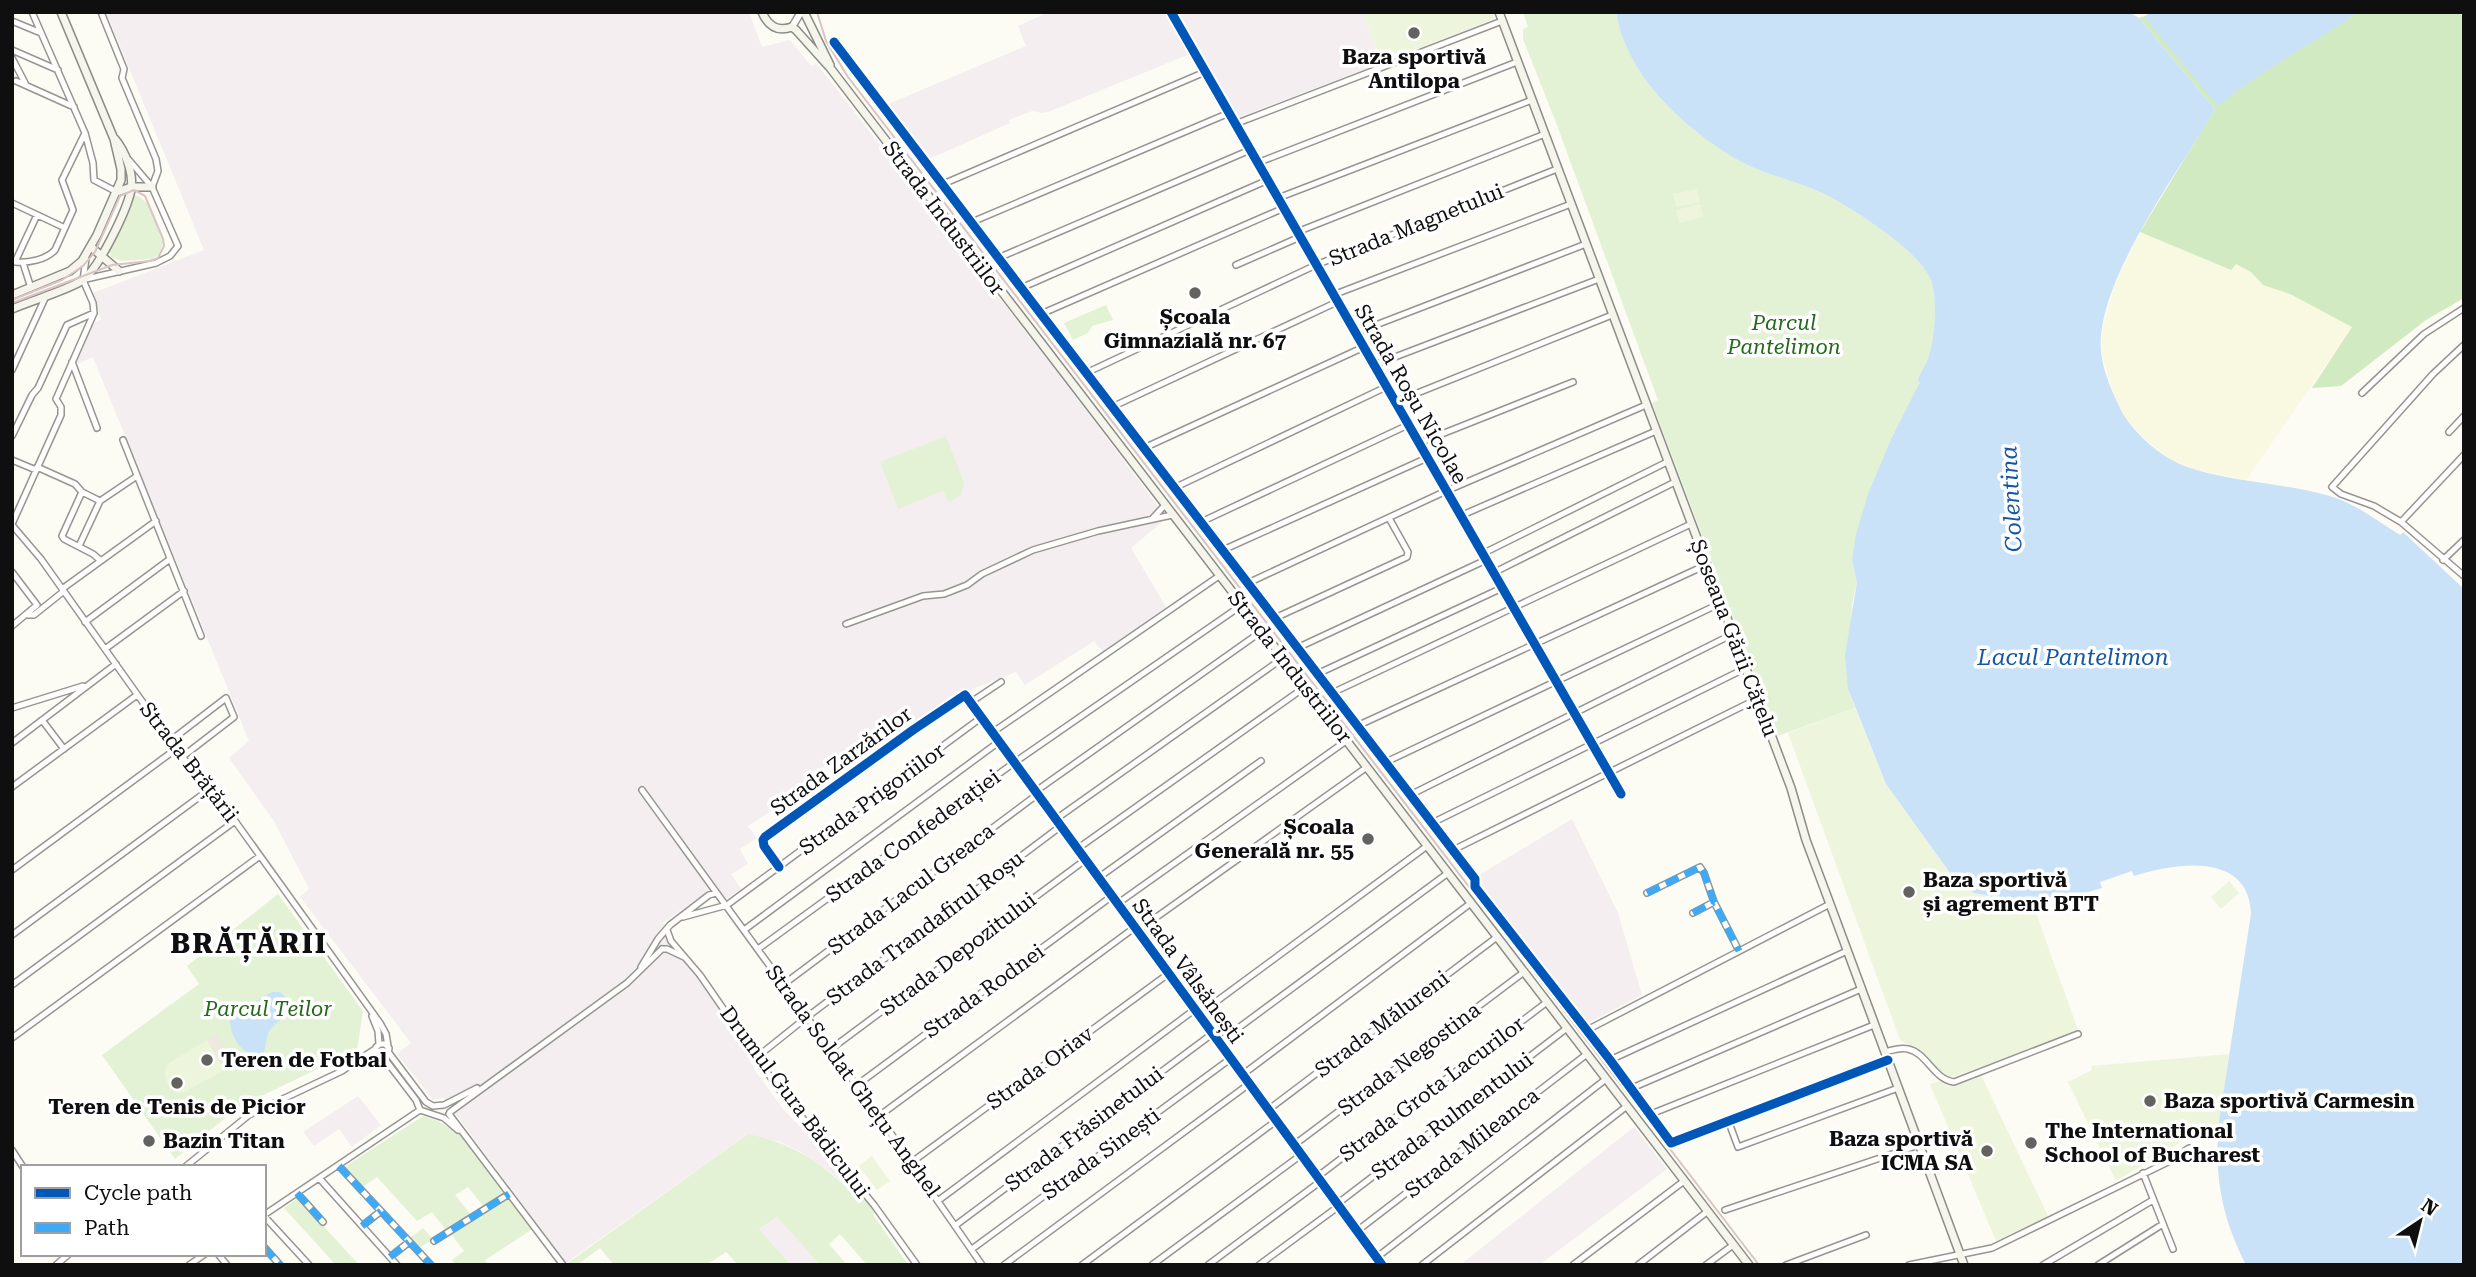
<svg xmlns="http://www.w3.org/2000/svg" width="2476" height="1277" font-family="'Roboto Serif',serif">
<rect width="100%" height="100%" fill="#fcfbf4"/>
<path fill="#f4eef1" d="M106,12H749L762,47L790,40L811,66L817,64L1060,376L1167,518L1131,548L1166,607L1103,652L1094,641L1025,685L1016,672L962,693L884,747L882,744L810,772L812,777L800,788L801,791L748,826L757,838L740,849L748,864L731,874L741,889L726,899L715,886L663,923L752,1045L747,1055L756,1072L783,1109L851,1179L845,1185L830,1172L799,1151L781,1142L748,1134L566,1263L444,1098L433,1100L397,1054L411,1043L300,897L309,889L274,821L229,758L249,741L93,357L75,365V362L92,324L101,320L93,293L204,250Z
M1049,12H1362L1378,53L1392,48L1396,57L1235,119L1197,51L1048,112L1042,113L1032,111L1009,120L1010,123L929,159L886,105L1026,46L1018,26Z
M1572,819L1618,913L1642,995L1586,1024L1478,884L1483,881L1479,875Z
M358,1096L381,1125L352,1147L339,1129L314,1146L303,1132Z
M1634,1127L1667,1169L1539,1265H1460Z
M777,1217L820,1265H791L759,1229Z"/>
<path fill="#f9f8e0" d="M2140,232L2230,270L2236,263L2251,272L2263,285L2290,294L2352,327L2246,480L2189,468L2172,460L2145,439L2127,420L2116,400L2101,353L2103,328L2114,287Z"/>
<path fill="#e3f2d4" d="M1523,12H1616C1628,77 1682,127 1738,159C1764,175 1794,180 1822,193C1851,206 1916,249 1930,277C1938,293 1935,334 1931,351C1928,361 1922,371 1917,380L1921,382L1892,437L1852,560L1857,582L1852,604L1848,689L1855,708L1778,736L1652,403L1658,400L1558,128L1523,39V29L1528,27Z
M134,195C151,197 157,229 163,243L159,254L152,259L122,261L111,257L110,248Z
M1106,305L1113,320L1092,326L1088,333L1073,340L1064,323Z
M946,436L964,483L961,495L949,502L943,491L898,509L880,462Z
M278,894L363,1011L357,1050L251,1101L224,1119L175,1159L102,1055L199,984L187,966Z
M423,1116L438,1121L460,1134L534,1228L485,1260L488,1265H456L452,1260L464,1251L451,1234L486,1210L468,1187L455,1195L471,1215L419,1248L410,1238L423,1228L432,1238L445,1229L432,1212L417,1221L377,1177L362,1187L343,1168Z
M748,1134C788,1142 814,1158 844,1185L851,1179L873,1207L874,1216L908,1265H867L840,1234L829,1244L847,1265H820L777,1217L759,1229L791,1265H738L726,1252L706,1265H614L600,1248L577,1265H565Z
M298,1198L359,1265H336L284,1208Z"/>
<path fill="#d2eac1" d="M2359,12H2456L2464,16V298L2426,320L2341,386L2312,388L2352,327L2290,294L2263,285L2251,272L2236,264L2231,270L2140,232L2215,109L2139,18L2145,16L2220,104L2228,96L2263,72Z"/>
<path fill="#edf6dd" d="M1362,12H1492L1494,19L1396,57L1391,48L1378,53Z
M1697,189L1700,202L1676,207L1673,194Z
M1700,204L1703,217L1679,223L1676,210Z
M1855,708L1886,784L1953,877L1975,893L2016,901L2018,898L2031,899L2079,1033L1952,1077C1931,1071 1919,1049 1900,1040L1788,733Z
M2229,881L2239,893L2221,909L2211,897Z
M207,1040L224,1070L183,1093H177C167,1085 160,1072 169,1063Z
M2229,1054L2219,1128L2190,1137L2116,1181L2068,1082L2092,1070L2091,1066Z
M1981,1075L2048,1216L1996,1241L1930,1084L1940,1081L1949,1087Z
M872,1156L890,1181L877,1190L859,1166Z"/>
<path fill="#eceadf" d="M217,1034L234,1064L224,1070L207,1040Z"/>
<path fill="#cae2f7" d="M1616,12H2129L2139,18L2215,109C2180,171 2095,281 2101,352C2103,372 2113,394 2122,412C2135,435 2164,460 2190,468C2234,482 2282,483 2326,495C2354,502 2376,520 2400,535L2403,532L2464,589V1265H2246C2221,1216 2214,1175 2219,1121L2251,914C2249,851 2175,863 2134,876L2132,871L2100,882L2102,888L2052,902L2019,898L2017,901L1974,893L1953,877L1886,784L1848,689L1845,655L1857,582L1852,560L1856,534L1868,494L1892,437L1920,382L1917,381C1921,371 1928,362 1930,352C1935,335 1938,294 1930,278C1918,250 1850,206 1822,193C1794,180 1764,175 1738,160C1683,127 1627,77 1616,12Z
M2151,12H2359C2312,44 2261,70 2218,106L2145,18V16Z
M272,992H280L287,998C294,1015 279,1018 270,1030C266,1036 266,1045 264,1052L256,1056C240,1052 230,1036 230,1019L234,1014Z"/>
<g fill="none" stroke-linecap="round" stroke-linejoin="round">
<g stroke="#969592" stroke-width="8">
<path id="minor" d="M32,12L85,133L93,163L94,180L117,192
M101,12L124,69L122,78L156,159L158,171L152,187
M1171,12L1621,794
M12,21L41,33
M834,42L1041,314L1475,879V887L1610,1060L1671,1143L1888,1060
M12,50L58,70
M12,58L25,83
M16,81L74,107
M1235,124L1502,21
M1257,163L1517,62
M943,184L1205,72
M1278,198L1532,100
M12,203L65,228
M37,215L15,262C28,263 46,260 55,250L73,210L62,180L85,133
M972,222L1229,113
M1297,232L1545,134
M998,258L1250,150
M23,263L31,288
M1236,265L1300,237
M86,279L156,263L170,256L178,246L152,187L129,160
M1021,288L1268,180
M1333,295L1571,204
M1041,314L1284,208
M1355,333L1586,244
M2464,345L2433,374L2332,487L2341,494L2374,506L2401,522L2464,576
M72,362L97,428
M1374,365L1599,279
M12,370L46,296
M1086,373L1316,265L1557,169
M2362,393L2424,334L2464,308
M1395,402L1612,315
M1112,407L1337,302
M2449,432L2464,416
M12,436L32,395L38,388L67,325L94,313
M123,440L201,636
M1419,443L1573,382
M1144,448L1364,347
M12,460L36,470
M37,467L75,484L82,492L100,501
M1174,488L1386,387
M82,492L62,536L64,539L93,554L100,560
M1460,516L1656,431
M1153,518L1165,505
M1201,522L1408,425
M2401,522L2464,455
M12,524L61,415V407L56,399L94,313L93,303L83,280L86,259
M12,525L41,559L176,749L235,821L380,1023L386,1034L388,1046
M79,546L100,501L137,476
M1223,550L1427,458
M1482,554L1667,462
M2443,560L2464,540
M12,572L37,605L12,626
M1493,573L1675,482
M1248,583L1446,491L1646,405
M62,589L156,521
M28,615H34L64,591
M1275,618L1407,557L1408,552L1389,518
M85,622L170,559
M846,624L923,596L944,594L967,585L982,574L1033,550L1098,531L1172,515
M1297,648L1486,560
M105,649L184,591
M1317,674L1502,588
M1332,693L1691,524
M971,702L1001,682
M12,708L83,686
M42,720L64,749
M1357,726L1706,565
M993,732L1219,576
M170,741L226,698L234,717L182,757
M12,743L116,664
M1386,762L1721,603
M12,787L137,695
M642,790L883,1122L982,1265
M1036,791L1262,631
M1410,795L1733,634
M1056,819L1283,658
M1432,823L1746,668
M1077,849L1305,687
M1453,850L1757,699
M779,867L764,846L763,840L765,837L913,730L965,695L1382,1265
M12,870L176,749
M1098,878L1261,761
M1647,893L1700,867L1704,873L1714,902L1739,951
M1117,904L1346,741
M727,905L982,717
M1693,913L1714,902
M683,917L727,905
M667,930L671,941L700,975L778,1088L874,1205L917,1265
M744,930L1000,741
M1137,931L1367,767
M12,935L210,789
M662,949H667L684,957
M758,949L1015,762L1242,605
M641,967L658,939L670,925L709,895L716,893
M784,984L1038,794
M12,985L235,821
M1198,1015L1427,846
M372,1016L378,1031L379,1044
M1587,1030L1830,904
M12,1038L260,856
M1218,1043L1448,873
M831,1049L1085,860
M1885,1052C1892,1050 1901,1047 1908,1049C1927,1053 1933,1079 1954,1082L2078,1034
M389,1053L426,1102L433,1106L444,1105L477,1088
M757,1057L807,1017L1061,826
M383,1058L388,1055L389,1048L385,1044H380L376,1047V1053L387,1062L416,1100L420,1110L444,1118L458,1130
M1610,1060L1847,951
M358,1063L379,1058
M1242,1075L1471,903
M857,1085L1112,896
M1632,1088L1861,989
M1268,1110L1497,937
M450,1112L627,983L662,949
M449,1114L563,1265
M1651,1114L1874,1025
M879,1116L1134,928
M1728,1120L1738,1147L1898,1088
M1294,1145L1524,972
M12,1150L23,1167
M912,1162L1168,974
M339,1166L431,1265
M185,1167L249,1115L342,1071L375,1049
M2143,1173L2173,1249
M1317,1177L1547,1002
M320,1179L397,1265
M297,1193L323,1222
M939,1200L1194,1010
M1337,1204L1567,1028
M1725,1210L1919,1145
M264,1215L420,1110
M264,1216L309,1265
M956,1225L1212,1034
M362,1226L381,1211
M1357,1231L1587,1054
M434,1241L509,1194
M264,1247L280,1265
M972,1249L1230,1059
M218,1254L227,1265
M390,1257L409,1242
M1376,1258L1606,1079
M56,1265L69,1254
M189,1265L205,1254
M1004,1265L1249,1084
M1082,1265L1276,1121
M1152,1265L1301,1155
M1208,1265L1321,1181
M1259,1265L1339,1206
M1422,1265L1627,1106
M1573,1265L1684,1181
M1638,1265L1708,1211
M1706,1265L1733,1245
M1786,1265L1866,1235
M1909,1265L1992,1248L2170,1161L2189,1148H2194L2201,1160
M2043,1265L2153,1200
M2098,1265L2163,1224"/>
</g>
<g stroke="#969592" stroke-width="9">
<path id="tertiary" d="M792,27L801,12"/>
</g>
<g stroke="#8c8c89" stroke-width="10">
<path id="secondary" d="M762,12C768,26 777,32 792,27L796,30L831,69L1749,1265
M804,12L830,65
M1499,12L1791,788L1806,840L1830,904L1964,1265
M117,192L131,187H152
M91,247L119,271
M12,295L70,271L82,261L97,235L121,180V169L114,139L61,12
M12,309C30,301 68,290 83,280C99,268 127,210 131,190C134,173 125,151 115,139"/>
</g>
<use href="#minor" stroke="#fffefd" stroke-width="5"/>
<use href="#tertiary" stroke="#fffefd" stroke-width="6"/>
<use href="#secondary" stroke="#f5f5eb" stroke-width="7"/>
<path stroke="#d8c5c4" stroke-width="2" d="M12,300L62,280L83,266L95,252L120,196L134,190L145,196L163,239L164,246L158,258L150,261L112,265L12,303"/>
<path stroke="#d8c5c4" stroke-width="2" d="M817,12L826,41L848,77L1759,1265"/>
<path stroke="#3fa9f5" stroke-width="7" stroke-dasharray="14 7" stroke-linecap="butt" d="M1647,893L1700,867L1704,873L1714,902L1739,951
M1693,913L1714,902
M339,1166L431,1265
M297,1193L323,1222
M362,1226L381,1211
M434,1241L509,1194
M264,1247L280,1265
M390,1257L409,1242"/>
<g stroke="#fff" stroke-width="13">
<path id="cycleway" d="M1171,12L1621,794
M834,42L1041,314L1475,879V887L1610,1060L1671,1143L1888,1060
M779,867L764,846L763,840L765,837L913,730L965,695L1382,1265"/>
</g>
<use href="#cycleway" stroke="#0057b8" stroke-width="9"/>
</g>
<g fill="#62625f" stroke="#fff" stroke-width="2.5">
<circle cx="1414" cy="33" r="7"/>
<circle cx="1195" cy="293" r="7"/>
<circle cx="1368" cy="839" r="7"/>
<circle cx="1909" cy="892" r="7"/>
<circle cx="207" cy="1060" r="7"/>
<circle cx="177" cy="1083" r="7"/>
<circle cx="2150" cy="1101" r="7"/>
<circle cx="149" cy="1141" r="7"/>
<circle cx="2031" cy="1143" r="7"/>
<circle cx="1987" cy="1151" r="7"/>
</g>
<g text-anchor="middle" stroke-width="7" stroke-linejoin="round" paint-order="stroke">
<g font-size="21" font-weight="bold" fill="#0f0f0f" stroke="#fff" text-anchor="start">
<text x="1414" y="64" text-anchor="middle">Baza sportivă<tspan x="1414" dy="24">Antilopa</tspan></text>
<text x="1195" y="324" text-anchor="middle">Școala<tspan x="1195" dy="24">Gimnazială nr. 67</tspan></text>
<text x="1354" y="834" text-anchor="end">Școala<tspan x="1354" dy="24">Generală nr. 55</tspan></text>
<text x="1923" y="887">Baza sportivă<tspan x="1923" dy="24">și agrement BTT</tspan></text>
<text x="221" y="1067">Teren de Fotbal</text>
<text x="2164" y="1108">Baza sportivă Carmesin</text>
<text x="177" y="1114" text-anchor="middle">Teren de Tenis de Picior</text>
<text x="2045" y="1138">The International<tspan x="2045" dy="24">School of Bucharest</tspan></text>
<text x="1973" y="1146" text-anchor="end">Baza sportivă<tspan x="1973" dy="24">ICMA SA</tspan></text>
<text x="163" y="1148">Bazin Titan</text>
</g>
<g font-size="21" fill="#0f0f0f" stroke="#fff">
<text transform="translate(944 218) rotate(53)" y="7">Strada Industriilor</text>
<text transform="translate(1416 225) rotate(-22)" y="7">Strada Magnetului</text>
<text transform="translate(1411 394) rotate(60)" y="7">Strada Roșu Nicolae</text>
<text transform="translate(1734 638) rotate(69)" y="7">Șoseaua Gării Cățelu</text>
<text transform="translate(1290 667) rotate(52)" y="7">Strada Industriilor</text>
<text transform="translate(841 761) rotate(-36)" y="7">Strada Zarzărilor</text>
<text transform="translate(189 762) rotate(52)" y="7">Strada Brățării</text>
<text transform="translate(872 799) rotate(-36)" y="7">Strada Prigoriilor</text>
<text transform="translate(913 836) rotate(-36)" y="7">Strada Confederației</text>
<text transform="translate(911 889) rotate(-37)" y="7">Strada Lacul Greaca</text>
<text transform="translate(925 928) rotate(-37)" y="7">Strada Trandafirul Roșu</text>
<text transform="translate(958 954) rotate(-37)" y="7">Strada Depozitului</text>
<text transform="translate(1188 971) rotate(54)" y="7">Strada Vâlsănești</text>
<text transform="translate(984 991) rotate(-36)" y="7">Strada Rodnei</text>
<text transform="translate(1382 1024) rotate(-37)" y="7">Strada Mălureni</text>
<text transform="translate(1409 1059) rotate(-37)" y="7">Strada Negostina</text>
<text transform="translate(1040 1068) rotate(-36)" y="7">Strada Oriav</text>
<text transform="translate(853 1081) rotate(54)" y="7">Strada Soldat Ghețu Anghel</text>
<text transform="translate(1432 1089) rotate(-37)" y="7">Strada Grota Lacurilor</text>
<text transform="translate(795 1102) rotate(53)" y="7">Drumul Gura Bădicului</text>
<text transform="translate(1452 1116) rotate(-37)" y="7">Strada Rulmentului</text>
<text transform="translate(1084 1129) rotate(-37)" y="7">Strada Frăsinetului</text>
<text transform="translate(1472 1143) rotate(-38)" y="7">Strada Mileanca</text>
<text transform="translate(1101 1154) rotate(-36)" y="7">Strada Sinești</text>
</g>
<g font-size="21" font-style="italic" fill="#25691c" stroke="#fff">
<text x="1784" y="330">Parcul<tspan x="1784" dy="24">Pantelimon</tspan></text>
<text x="268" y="1016">Parcul Teilor</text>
</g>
<g font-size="23" font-style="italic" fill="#1458a5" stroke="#fff">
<text transform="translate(2011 499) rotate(-93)" y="8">Colentina</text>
<text x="2073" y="665">Lacul Pantelimon</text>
</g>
<g font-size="28" font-weight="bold" letter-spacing="2" fill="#0f0f0f" stroke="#fff">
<text x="249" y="953">BRĂȚĂRII</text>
</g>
</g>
<rect width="2476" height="1277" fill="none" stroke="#0f0f0f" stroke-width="28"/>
<rect x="21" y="1165" width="245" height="91" fill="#ffffff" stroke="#9f9f9f" stroke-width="2"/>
<rect x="35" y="1188" width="35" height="10" fill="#0057b8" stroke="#9f9f9f" stroke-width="2"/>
<text x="84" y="1200" font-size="21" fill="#0f0f0f">Cycle path</text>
<rect x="35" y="1223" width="35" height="10" fill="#3fa9f5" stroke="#9f9f9f" stroke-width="2"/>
<text x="84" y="1235" font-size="21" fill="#0f0f0f">Path</text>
<g transform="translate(2420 1221) rotate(35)" stroke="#ffffff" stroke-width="5" paint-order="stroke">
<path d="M0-5L12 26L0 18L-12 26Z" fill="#0f0f0f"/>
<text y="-10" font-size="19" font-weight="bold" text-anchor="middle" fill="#0f0f0f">N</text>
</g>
</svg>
